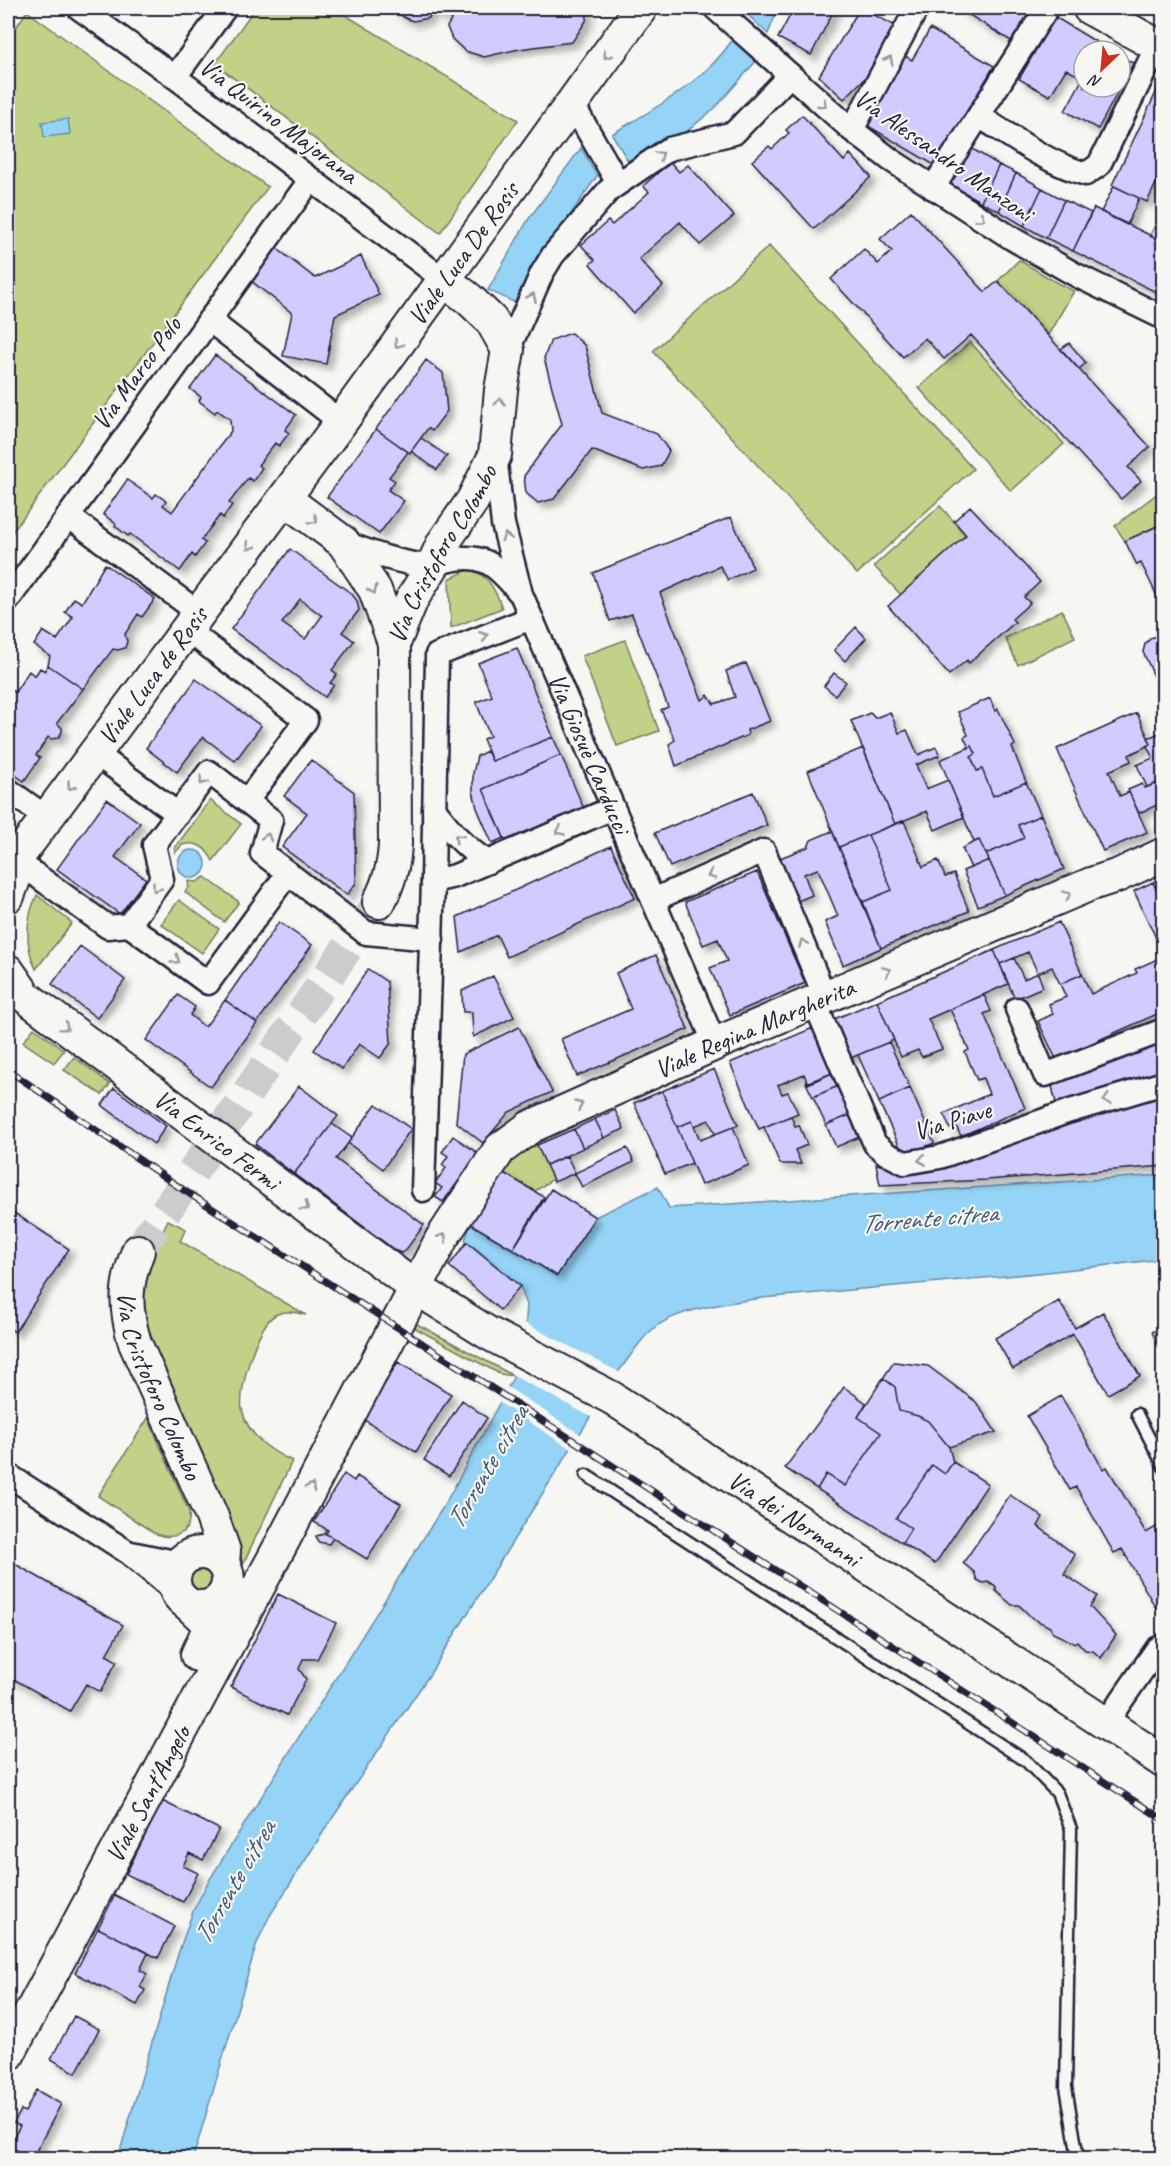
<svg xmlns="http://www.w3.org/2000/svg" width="1171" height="2166" font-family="Caveat,sans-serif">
<defs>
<filter id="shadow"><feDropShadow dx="5.5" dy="5.5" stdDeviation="3" flood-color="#0004"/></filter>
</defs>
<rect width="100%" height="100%" fill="#f6f6f2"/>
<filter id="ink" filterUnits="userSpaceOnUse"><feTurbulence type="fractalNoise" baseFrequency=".0167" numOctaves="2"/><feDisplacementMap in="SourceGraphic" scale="12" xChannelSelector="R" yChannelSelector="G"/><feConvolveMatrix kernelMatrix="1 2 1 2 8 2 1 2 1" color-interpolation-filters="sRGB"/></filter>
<g filter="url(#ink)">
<path fill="#c0d287" stroke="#717a61" stroke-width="1.5" d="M255,8H334L518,120L440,233L215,64Z
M27,11L268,187L8,538V39Z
M769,246L973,469L857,574L653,351Z
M1019,260L1059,284L1074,291L1048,335L998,281Z
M970,342L1064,444L1011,491L919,388Z
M1163,489V523L1125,541L1115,526Z
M940,506L966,535L901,595L874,566Z
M468,570C487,572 496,591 502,608L451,628L449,579Z
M1062,610L1075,637L1018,665L1005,638Z
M625,640L659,731L617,746L582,656Z
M210,800L241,824L213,861C206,847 197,841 182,845L175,853L174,849Z
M205,877L239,902L224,922L185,892L189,887L188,881L197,882Z
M37,895L72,923L36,969C25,946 25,919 37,895Z
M179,900L219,929L202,953L161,924Z
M34,1028L64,1050L54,1063L23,1042Z
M74,1057L110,1084L102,1095L64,1070Z
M537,1145L553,1179L535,1191L502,1172L515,1157Z
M168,1220L186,1229L180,1241L306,1315C296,1312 284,1310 275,1315C257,1326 238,1389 242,1409C247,1435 270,1451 292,1461L243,1564L236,1537L227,1515L146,1330C144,1321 141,1311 141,1302C141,1273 156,1244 168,1220Z
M417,1324L514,1376L500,1374L415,1328Z
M148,1418L189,1512C192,1535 172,1541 154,1533L98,1496Z
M188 1580a14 14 0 1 1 28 0a14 14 0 1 1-28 0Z"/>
<path fill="#95d4f6" stroke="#678dab" stroke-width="1.5" d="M752,8H778L768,34L749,16Z
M733,39L757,60L715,108L686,132L628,161L612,134C655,108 705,82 733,39Z
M68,119L70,134L44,137L42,122Z
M581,148L597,176L533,269L518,304L488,290L528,220Z
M178 864a14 14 0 1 1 28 0a14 14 0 1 1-28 0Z
M1163,1175V1259L1038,1273L762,1298C731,1303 686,1307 658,1325C642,1336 631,1356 619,1371L430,1674L327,1826L269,1917L257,1943L193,2158H118L178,1954L193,1911L208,1882L445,1504L514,1376L525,1331L527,1305L520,1286L465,1240L471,1224L557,1276L595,1217L658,1187L669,1208Z"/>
<path fill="#f6f6f2" d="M523,1322L621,1373L593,1418L512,1375Z
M506,1386L583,1436L574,1451L497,1401Z"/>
<path fill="#d0ccff" stroke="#22223b" stroke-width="1.5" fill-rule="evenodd" filter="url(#shadow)" d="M391,8H588L586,21L572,42L519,49L484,57L465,51L452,39L447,27L455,13L442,17L432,11L429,18L413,21L405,18Z
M794,8H835L811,55L778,38Z
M860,8L894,25L867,76L844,99L819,76Z
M958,8H1034L1011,41Z
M1055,17L1111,51H1084V79L1066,69L1050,96L1019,79Z
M930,29L994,66L936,166L863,123L903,55L912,60Z
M1120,56L1133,63L1098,129L1065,111L1083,78L1084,87H1120Z
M1163,78L1164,167L1147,202L1112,185Z
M802,115L844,161L850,154L871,177L814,229L752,161L769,146L772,149L789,133L786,130Z
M966,145L999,165L981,202L950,184L948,177Z
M670,162L679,172L688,165L734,216L700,245L680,222L639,259L663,286L633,313L590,264L595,260L581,245L608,221L612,225L649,192L643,186Z
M999,165L1016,173L999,211L981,202Z
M1016,173L1042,188L1024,226L999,211Z
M1114,186L1139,198L1127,225L1101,212Z
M1042,188L1064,200L1046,238L1024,226Z
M1064,200L1091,213L1073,251L1046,238Z
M1094,208L1164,242V296L1073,251Z
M1163,209H1164V242L1150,236Z
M911,211L985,292L998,281L1150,447L1128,467L1141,481L1121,499L971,335L944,359L925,338L903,357L831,279L864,249L878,264L892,251L880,239Z
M275,247L315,278L361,256L379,295L335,315L326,364L283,356L292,313L250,280Z
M571,333L585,346L602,413L657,434L669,451L661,466L643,470L592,450L554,499L538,503L526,493L524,476L562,424L544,358L551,340Z
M1069,343L1086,363L1079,369L1061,349Z
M215,355L296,415L285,430L289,433L279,446L275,443L258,465L262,468L253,481L248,478L229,503L232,505L223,518L220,515L201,540L205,543L195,557L192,554L180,571L130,534L128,536L115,526L116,524L103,514L127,480L153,498L156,494L166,501L163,505L172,512L231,431L230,419L217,410L215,413L199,401L201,397L190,389Z
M426,360L443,373L447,411L432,431L428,428L410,453L376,429Z
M376,429L408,452L389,477L395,481L388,490L404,501L379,534L327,497Z
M421,438L447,456L437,470L411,451Z
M970,506L1040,582L1024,597L1030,603L1012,619L1015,622L969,663L967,660L949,675L888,606L966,535L954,521Z
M731,517L753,568L728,580L720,566L660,593L702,700L708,695L714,704L735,697L726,671L746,663L770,721L747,730L748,735L676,766L669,744L675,740L661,710L668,707L632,614L610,621L593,573Z
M1164,523V598L1159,600L1141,563L1137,565L1125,541Z
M290,549L352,594L357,601L359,610L342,632L354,641L332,670L337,674L330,683L334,685L325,697L231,629ZM300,599L322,616L305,639L282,623Z
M105,564L155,599L142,617L138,614L125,634L127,641L125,648L118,650L113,649L83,689L48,665L50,656L34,645L43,631L57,640L73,617L65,612L74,598L82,603Z
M856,627L866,638L845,661L834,650Z
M1164,633V685L1159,687L1143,652L1145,644L1151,638Z
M517,648L553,737L492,761L483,739L490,736L476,702L492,696L478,663Z
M48,665L83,689L57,723L62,728V732L58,738L51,739L48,737L36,755L40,758L24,781L8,770V694L10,689L15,692L29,671L35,676L40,668L45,671Z
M834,673L846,682L835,695L824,686Z
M196,679L261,726L235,761L203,737L177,772L146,748Z
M990,698L995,711L998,709L1015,745L1012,747L1026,782L993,796L982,769L977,771L971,757L976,754L972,746L969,748L964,737L968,735L958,712Z
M890,712L899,733L907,730L918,755L936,747L940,755L916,765L926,789L948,780L964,817L935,830L927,811L895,824L851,721L870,713L875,718Z
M1137,713L1151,744L1129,755L1131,761L1109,771L1120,796L1129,792L1147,832L1103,851L1057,749Z
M1162,732L1164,736V774L1158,777L1160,782L1147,787L1137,765L1153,758L1147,746L1151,744L1148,738Z
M553,737L561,755L483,789L504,838L492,843L477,808L473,791V773L477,756L487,751L492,761Z
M972,746L976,754L971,757L977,771L982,769L993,796L1026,782L1041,815L1018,825L1024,838L986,854L979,840L974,842L940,760Z
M863,748L895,824L839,847L808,771Z
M561,755L584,809L506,842L483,789Z
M311,760L354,792L356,883L347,895L282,847L307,813L284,796Z
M1164,774V802L1139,813L1128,790L1142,784L1145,788L1160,782L1158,777Z
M753,792L767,825L670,867L655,833Z
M107,799L140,823L115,857L146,879L120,914L57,869Z
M1041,815L1064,869L1005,895L986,854L1024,838L1018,825Z
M904,821L923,867L938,860L945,877L954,874L969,911L881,948L863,902L892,890L868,835Z
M832,831L881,948L843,965L825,922L838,916L818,869L804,874L812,895L798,901L780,858L808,847L811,840Z
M868,835L892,890L863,902L839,847Z
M979,840L989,860L971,868L962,848Z
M611,846L635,898L507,957L497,935L461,952L457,917Z
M989,860L1005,895L978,906L963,871Z
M757,872L805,983L730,1015L710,968L727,961L718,939L703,945L685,902Z
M1164,878V906L1163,907L1153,882Z
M1153,882L1164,906V955L1134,891Z
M279,922L312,945L257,1023L225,1000Z
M1059,922L1082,974L1060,984L1052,967L1038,973L1028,952L1000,964L994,950Z
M80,946L125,980L97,1018L52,984Z
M994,950L1008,984L928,1019L942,1049L922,1057L918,1050L901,1057L877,1001Z
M656,955L688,1029L577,1076L561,1039L631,1009L616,973Z
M1164,956V1011L1056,1059L1038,1021L1053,1014L1049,1004L1066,997L1060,984L1082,974L1091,994L1137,973L1135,969Z
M1014,958L1024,979L1038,973L1043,987L1015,999L1000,964Z
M368,969L387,982L391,1043L380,1058L359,1044L342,1069L314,1050Z
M493,976L514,1017L473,1037L472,1012H463L462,991Z
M178,995L195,1007L190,1015L205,1027L225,1000L257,1023L211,1087L146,1040Z
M984,995L991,1011L984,1014L1025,1108L961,1136L956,1126L950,1129L944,1114L989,1094L983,1078L977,1080L965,1052L969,1050L950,1009Z
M877,1001L894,1040L829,1067L813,1028Z
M519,1027L552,1092L509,1112L483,1143L456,1122L463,1054Z
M813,1028L832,1073L808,1084L804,1074L778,1085L782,1094L788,1092L798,1113L759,1129L730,1063Z
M1164,1039V1070L1056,1103L1051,1082Z
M889,1042L910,1088L879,1102L858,1055Z
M835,1064L843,1084L813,1097L806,1083L832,1073L829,1067Z
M714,1069L738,1125L715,1134L709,1120L694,1126L692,1121L677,1127L662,1091Z
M843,1084L855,1113L826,1125L813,1097Z
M299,1086L338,1116L294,1174L255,1144Z
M114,1088L166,1126L154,1144L102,1105Z
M910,1088L934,1143L904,1156L879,1102Z
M662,1091L692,1163L665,1174L634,1103Z
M1164,1093V1166L986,1180L880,1185L876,1164L901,1169L1073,1118Z
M376,1104L411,1129L383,1169L348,1143Z
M615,1110L624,1129L604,1138L595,1119Z
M855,1113L864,1135L836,1147L826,1125Z
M791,1116L795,1126L799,1125L807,1145L795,1150L801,1164H780L764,1127Z
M595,1119L604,1138L583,1148L574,1129Z
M692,1121L700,1140L733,1127L749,1165L701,1185L677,1127Z
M332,1124L352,1138L336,1159L424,1225L405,1251L401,1253L396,1251L294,1174Z
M574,1129L583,1148L546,1165L537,1145Z
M453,1136L479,1154L443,1202L435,1197L442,1188L435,1183L446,1168L442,1165L448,1156L442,1152Z
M627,1148L634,1162L582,1187L575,1173Z
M567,1156L575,1173L554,1182L546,1165Z
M502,1172L544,1197L513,1249L471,1224Z
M551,1189L595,1217L557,1276L513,1249Z
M8,1209L69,1249L15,1332L8,1328Z
M467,1242L520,1286L500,1310L449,1266Z
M1059,1301L1075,1328L1103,1312L1140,1376L1108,1394L1073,1334L1013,1369L995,1338Z
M1164,1327V1358L1152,1332Z
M398,1362L451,1394L416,1452L363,1419Z
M894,1362L928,1366L976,1402L996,1432L949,1447L928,1421L918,1416L899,1411L895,1387L883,1378Z
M883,1378L895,1387L899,1411L918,1416L928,1421L949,1447L953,1462L945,1474L932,1465L896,1518L911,1528L902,1543L817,1489L826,1474L845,1486L881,1433L858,1417Z
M844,1387L866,1403L858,1417L881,1433L845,1486L826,1474L817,1489L785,1468Z
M1061,1396L1103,1469L1107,1467L1146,1533L1161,1524L1164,1528V1613L1160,1615L1122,1549L1114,1553L1076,1487L1070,1490L1027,1416Z
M462,1400L487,1418L449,1476L424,1460Z
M953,1462L988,1484L935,1564L902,1543L911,1528L896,1518L932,1465L945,1474Z
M344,1474L354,1481L357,1476L401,1504L367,1559L326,1534L328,1530L314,1522Z
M1010,1495L1043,1517L1038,1526L1075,1555L1064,1574L1097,1596L1090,1607L1116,1635L1101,1658L1093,1651L1085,1650L1077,1641L1074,1643L1053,1633L1050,1627L1032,1618L1019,1605H1012L996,1591V1587L988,1582L983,1583L977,1580L974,1572L963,1563Z
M326,1529L328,1530L326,1534L333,1538L329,1544L318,1542L316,1536L324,1534Z
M8,1560L123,1625L106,1655L117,1661L100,1692L86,1684L70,1711L8,1676Z
M278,1594L336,1623L317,1659H303L299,1669L306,1679L287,1715L231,1687Z
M162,1801L219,1829L203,1860L189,1853L183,1866L198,1873L183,1902L126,1874Z
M115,1895L174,1926L158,1958L98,1928Z
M98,1928L148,1953L140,1970L147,1974L140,1987L145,1990L137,2005L75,1973Z
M74,2016L99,2029L76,2073L51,2059Z
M36,2090L61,2104L34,2155L40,2158H17L20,2152L9,2146L20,2126L14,2123L21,2110L25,2112Z"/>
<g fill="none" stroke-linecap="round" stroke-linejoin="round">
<path stroke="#cccccd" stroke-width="32" stroke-dasharray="32 16" stroke-linecap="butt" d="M138,1251L379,902"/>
<g stroke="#22223b" stroke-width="15">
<path id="lane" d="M1137,1414L1164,1467
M586,1475L1026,1761L1057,1793L1071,1829L1066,2087L1078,2158"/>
</g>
<g stroke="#22223b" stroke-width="27">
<g id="street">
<path d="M79,8L175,77L443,279"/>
<path d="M715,8L852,130L891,160L1013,239L1076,275L1164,318"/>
<path d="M175,77L225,8"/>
<path d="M572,103L618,183"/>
<path d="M979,116C1014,138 1047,163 1086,174L1099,165L1157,46"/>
<path d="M852,130L917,8"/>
<path d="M933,188L1047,8"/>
<path d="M209,320L341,422"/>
<path d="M508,350L542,273L553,255L609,190L669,149L734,133L790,75"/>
<path id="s1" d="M495,455L503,524L521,594L715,1044"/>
<path d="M68,516L199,613"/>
<path d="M343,542C372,553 398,563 429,566C435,567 440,563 446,561C482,551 496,565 518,591"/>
<path d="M8,600L311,179"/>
<path d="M187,630L306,720L247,801"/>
<path d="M95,753L178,814"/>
<path d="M8,790L47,818"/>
<path d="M434,809C450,830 465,848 488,862"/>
<path d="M18,862L108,927L129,925L162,879L154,845L209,772L271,820L262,853L366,933L432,939"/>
<path d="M433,881L455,876L613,808"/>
<path d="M653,900L764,851L825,997"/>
<path d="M129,925L208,983L288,873"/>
<path d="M814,1001L875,1144L887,1154L905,1163L940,1157L1067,1112L1164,1083"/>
<path d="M1017,1009L1045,1075L1164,1030"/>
<path d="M423,1190L433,881L437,655L531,618"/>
<path d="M8,1475L129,1553L178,1594"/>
<path d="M131,1553L180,1563"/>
<path d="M1105,1724L1157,1649L1164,1645"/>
</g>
</g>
<g stroke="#22223b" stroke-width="36">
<g id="secondary">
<path d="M1089,8L1164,49"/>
<path d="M285,499L343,542L375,590L394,643"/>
<path id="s2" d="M8,896L17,871L20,854L341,422L641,8"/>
<path id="s3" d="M379,902C389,882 394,866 395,844L394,643L412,599L432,567L443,543L473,500L495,455L501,390L508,350L491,320L469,299L443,279"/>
<path id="s4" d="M8,971L26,997L416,1288L488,1333L612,1398L1164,1762"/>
<path id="s5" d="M138,1251C125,1285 124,1307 135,1343L212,1517L224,1551L223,1563"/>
<circle cx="201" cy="1580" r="27"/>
<path d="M188,1604L204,1619L209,1628L197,1655"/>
<path d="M215,1645L225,1616L223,1598"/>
<path id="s6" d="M8,2055L284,1539L442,1238L500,1149L530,1127L715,1044L1091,884L1119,875L1164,854"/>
</g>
</g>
<use href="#lane" stroke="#f6f6f2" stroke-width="10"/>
<use href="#street" stroke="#f6f6f2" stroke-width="22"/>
<use href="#secondary" stroke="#f6f6f2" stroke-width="32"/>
<g stroke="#22223b" stroke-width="7">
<path id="rail" d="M8,1070L182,1189L1164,1820"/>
</g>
<use href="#rail" stroke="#f6f6f2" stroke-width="4.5" stroke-dasharray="14" stroke-linecap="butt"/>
</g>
<defs><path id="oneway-chevron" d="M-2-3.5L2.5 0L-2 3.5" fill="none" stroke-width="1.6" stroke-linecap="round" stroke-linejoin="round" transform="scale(1.5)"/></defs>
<g stroke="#9797a0">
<use href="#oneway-chevron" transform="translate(607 55) rotate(126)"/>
<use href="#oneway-chevron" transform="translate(889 60) rotate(-62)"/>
<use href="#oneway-chevron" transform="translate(823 104) rotate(42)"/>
<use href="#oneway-chevron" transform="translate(660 155) rotate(-34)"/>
<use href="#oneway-chevron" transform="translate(981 218) rotate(33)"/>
<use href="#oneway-chevron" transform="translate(532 297) rotate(-66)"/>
<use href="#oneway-chevron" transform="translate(398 344) rotate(126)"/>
<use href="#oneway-chevron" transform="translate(500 402) rotate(-85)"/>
<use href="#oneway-chevron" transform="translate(314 520) rotate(36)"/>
<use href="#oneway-chevron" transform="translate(506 537) rotate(-104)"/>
<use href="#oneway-chevron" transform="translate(250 546) rotate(127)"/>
<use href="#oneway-chevron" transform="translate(373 590) rotate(63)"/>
<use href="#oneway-chevron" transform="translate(484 636) rotate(-21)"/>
<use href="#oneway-chevron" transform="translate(203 781) rotate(127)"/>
<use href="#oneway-chevron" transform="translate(71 786) rotate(127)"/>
<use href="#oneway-chevron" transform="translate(560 831) rotate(157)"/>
<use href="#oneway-chevron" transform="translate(267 837) rotate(-74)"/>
<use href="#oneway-chevron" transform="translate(458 838) rotate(-135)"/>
<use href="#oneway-chevron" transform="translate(711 875) rotate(156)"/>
<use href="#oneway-chevron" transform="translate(156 888) rotate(126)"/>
<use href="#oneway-chevron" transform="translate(1067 895) rotate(-24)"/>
<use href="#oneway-chevron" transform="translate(803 943) rotate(-113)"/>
<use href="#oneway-chevron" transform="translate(176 960) rotate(36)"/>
<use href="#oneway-chevron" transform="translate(887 971) rotate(-23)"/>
<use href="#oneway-chevron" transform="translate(65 1027) rotate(37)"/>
<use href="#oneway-chevron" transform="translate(1107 1100) rotate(163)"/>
<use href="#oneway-chevron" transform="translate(579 1105) rotate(-24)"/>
<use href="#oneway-chevron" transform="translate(922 1160) rotate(170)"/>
<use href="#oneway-chevron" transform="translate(305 1207) rotate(37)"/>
<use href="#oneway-chevron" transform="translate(443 1237) rotate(-59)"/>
<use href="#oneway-chevron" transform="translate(311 1487) rotate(-62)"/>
</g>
</g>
<g text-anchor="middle" stroke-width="4.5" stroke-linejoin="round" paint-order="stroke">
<g font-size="26" fill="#22223b" stroke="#f6f6f2">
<text transform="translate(279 120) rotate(37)" y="9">Via Quirino Majorana</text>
<text transform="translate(944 155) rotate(35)" y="9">Via Alessandro Manzoni</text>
<text dy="9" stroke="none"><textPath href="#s2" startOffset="790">Viale Luca De Rosis</textPath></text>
<text transform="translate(136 373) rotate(-54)" y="9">Via Marco Polo</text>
<text dy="9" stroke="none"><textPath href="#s3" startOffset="363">Via Cristoforo Colombo</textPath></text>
<text dy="9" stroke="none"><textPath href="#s2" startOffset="266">Viale Luca de Rosis</textPath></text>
<text dy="9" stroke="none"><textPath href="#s1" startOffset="315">Via Giosuè Carducci</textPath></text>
<text dy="9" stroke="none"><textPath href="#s6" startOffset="1314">Viale Regina Margherita</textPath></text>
<text transform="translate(952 1120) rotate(-17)" y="9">Via Piave</text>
<text dy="9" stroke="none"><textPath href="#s4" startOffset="270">Via Enrico Fermi</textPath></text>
<text dy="9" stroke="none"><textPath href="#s5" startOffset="142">Via Cristoforo Colombo</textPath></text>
<text dy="9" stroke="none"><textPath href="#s4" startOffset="962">Via dei Normanni</textPath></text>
<text dy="9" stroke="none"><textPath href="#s6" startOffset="296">Viale Sant'Angelo</textPath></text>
</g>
<g font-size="27" font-style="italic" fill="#445773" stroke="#f6f6f2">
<text transform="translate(929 1218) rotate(-5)" y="9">Torrente citrea</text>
<text transform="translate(487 1467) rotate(-60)" y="9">Torrente citrea</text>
<text transform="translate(234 1882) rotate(-60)" y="9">Torrente citrea</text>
</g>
</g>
<rect width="1171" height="2166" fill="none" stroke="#f6f6f2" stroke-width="30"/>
<rect x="15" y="15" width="1141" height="2136" fill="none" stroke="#22223b" stroke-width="2" filter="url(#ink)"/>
<g transform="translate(1102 69) rotate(206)"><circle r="28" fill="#f6f6f2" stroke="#a1a1a9" stroke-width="1.5"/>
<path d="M0-4.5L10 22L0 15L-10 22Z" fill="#c8321e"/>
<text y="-9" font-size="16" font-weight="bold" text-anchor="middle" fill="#22223b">N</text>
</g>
</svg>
